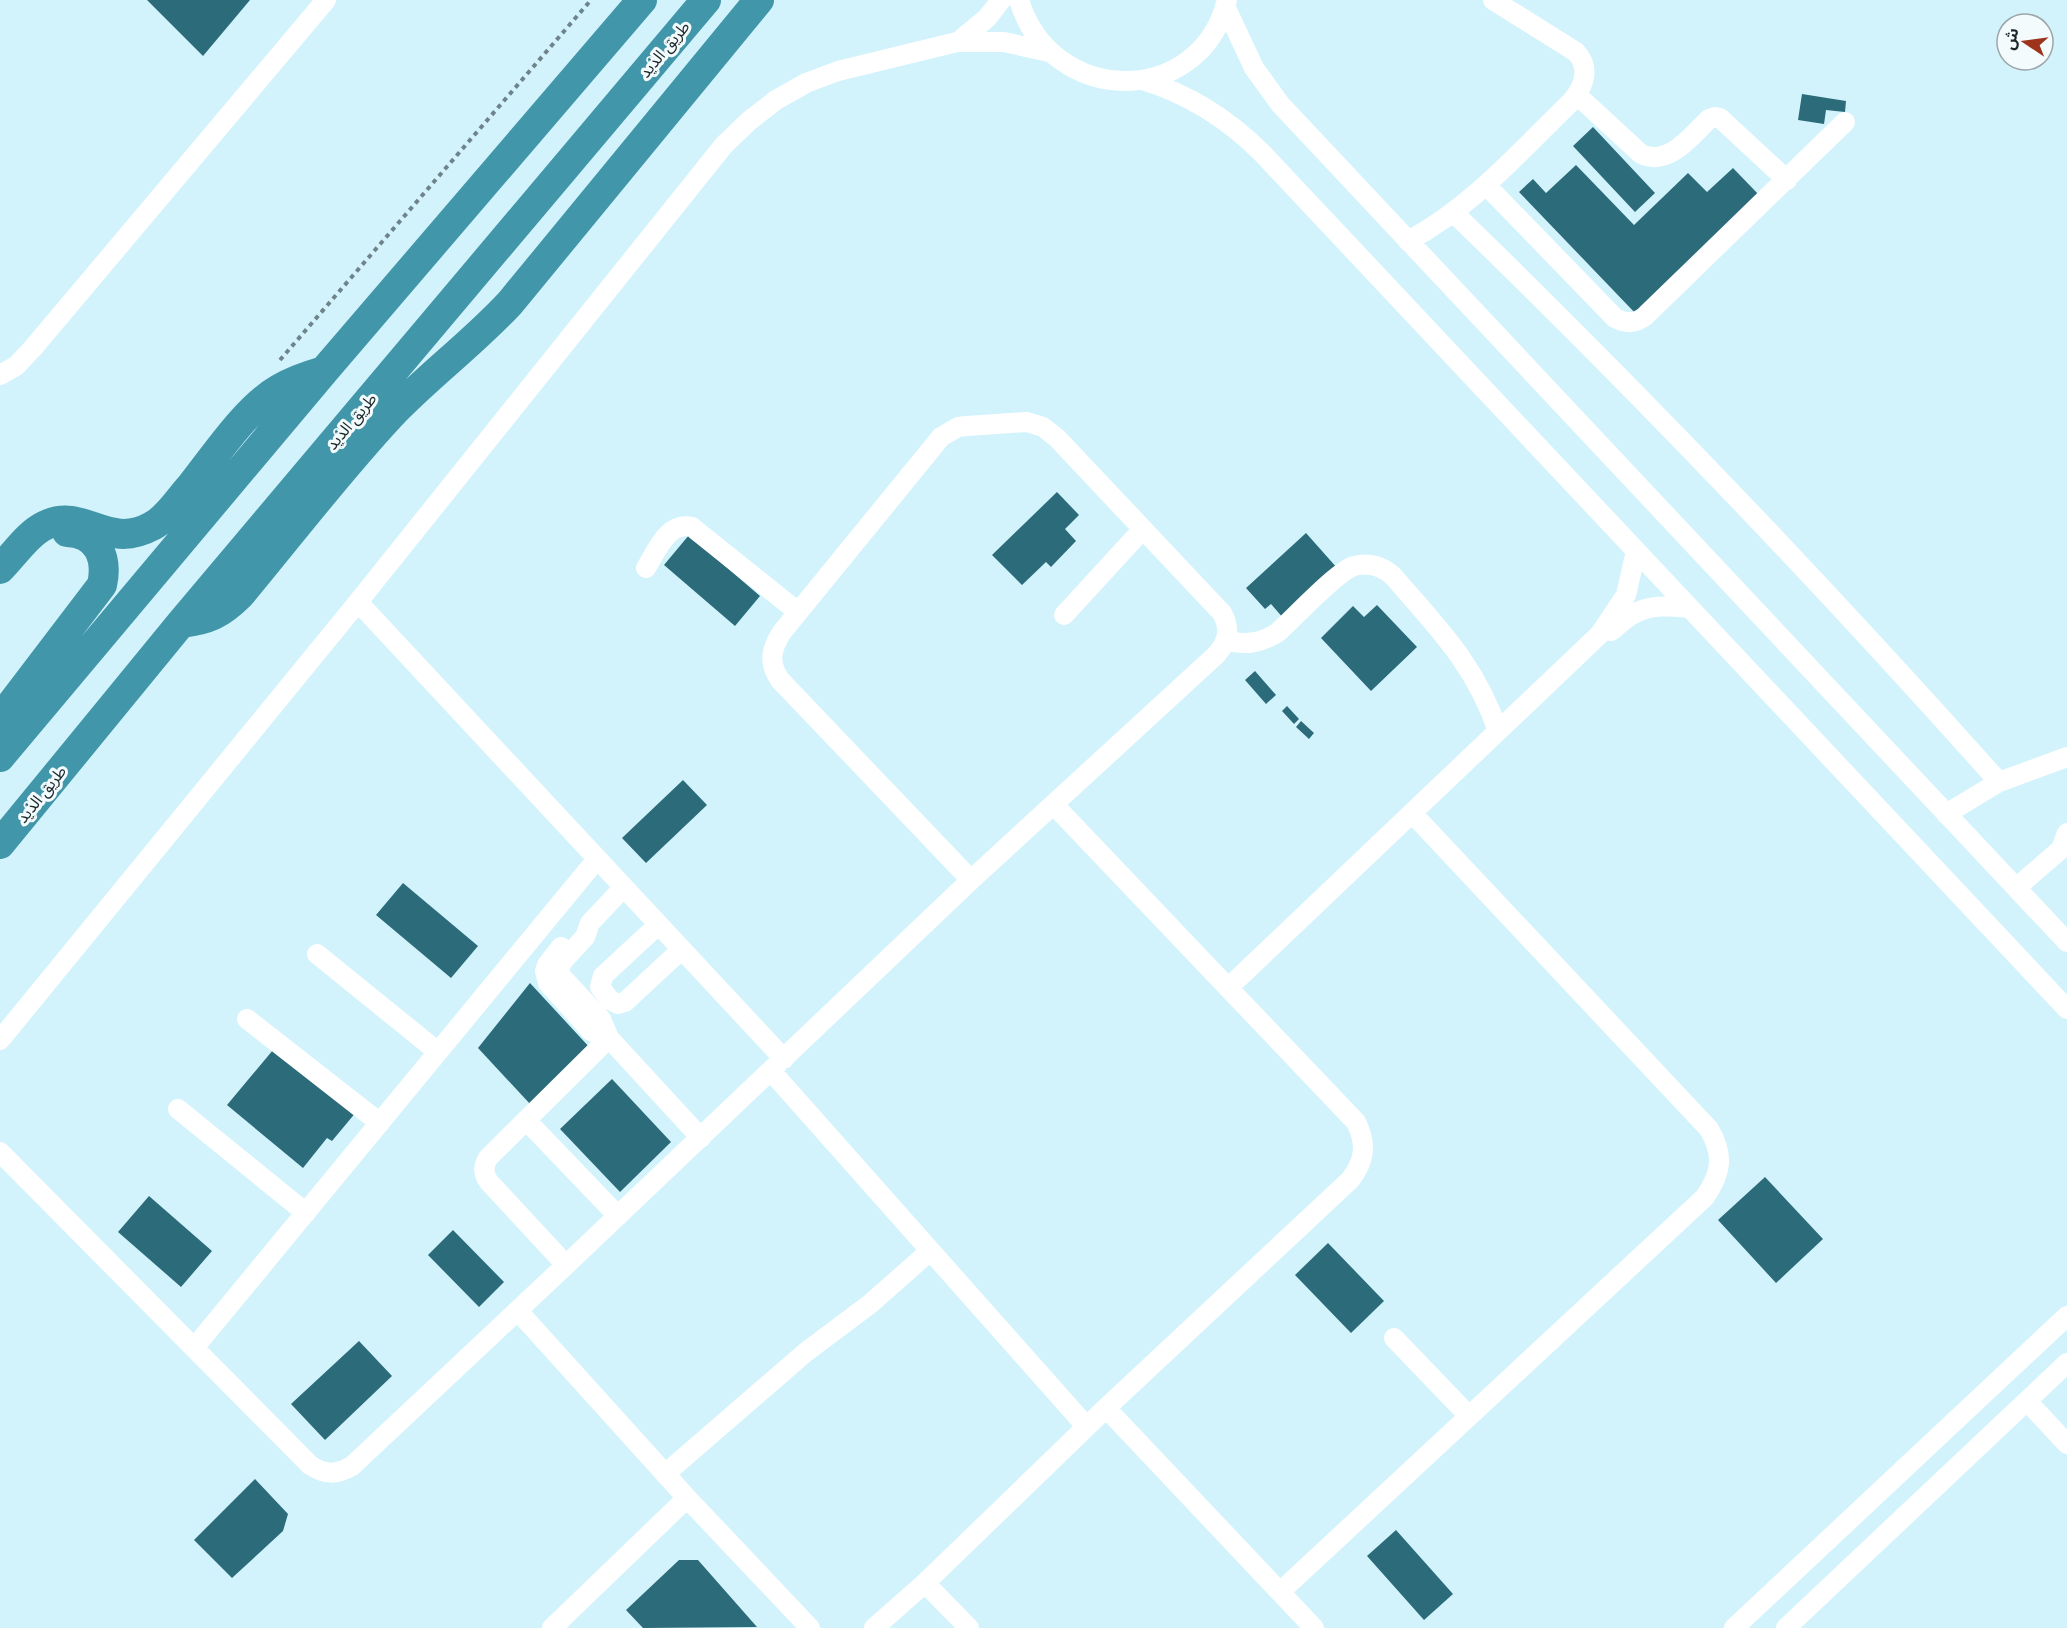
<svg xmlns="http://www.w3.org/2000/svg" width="2067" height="1628" font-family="Overpass,'Noto Sans Arabic',sans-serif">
<rect width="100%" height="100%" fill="#d2f3fc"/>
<path fill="#2c6b79" d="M147,0H250L203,56Z
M1802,94L1846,101L1845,112L1826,110L1824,124L1798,120Z
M1593,127L1655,193L1635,212L1573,146Z
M1576,165L1634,225L1688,173L1707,192L1733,168L1760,196L1637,315L1519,192L1533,179L1546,193Z
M1057,492L1079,515L1065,529L1076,541L1051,567L1046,562L1022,585L992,555Z
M1306,533L1338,569L1284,619L1271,604L1265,609L1246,588Z
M689,535L760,596L735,626L664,565Z
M1377,605L1417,647L1371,691L1321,638L1353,606L1364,617Z
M1255,671L1276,695L1266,704L1245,680Z
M1287,706L1299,719L1294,724L1282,711Z
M1301,721L1314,733L1309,739L1296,727Z
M683,780L707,805L646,863L622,838Z
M403,883L478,946L451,978L376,915Z
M530,983L591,1049L531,1105L478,1048Z
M278,1044L357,1111L332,1141L327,1138L303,1168L227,1105Z
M612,1079L671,1142L620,1192L560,1129Z
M1765,1177L1823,1239L1776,1283L1718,1220Z
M149,1196L212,1251L181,1287L118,1232Z
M453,1230L504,1282L479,1307L428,1255Z
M1328,1243L1384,1301L1351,1333L1295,1275Z
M359,1341L392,1376L325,1440L291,1404Z
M255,1479L288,1514L283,1531L232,1578L194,1540Z
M1396,1530L1453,1594L1424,1620L1367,1556Z
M679,1560H698L757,1627L643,1628L626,1610Z"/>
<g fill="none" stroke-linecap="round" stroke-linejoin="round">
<path stroke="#6e848a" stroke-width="4" stroke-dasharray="4.5 4.5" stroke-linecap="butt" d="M280,360L591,0"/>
<path stroke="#fff" stroke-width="20" d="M1019,0C1051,107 1200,109 1227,0
M1225,6L1254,68L1280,104L2067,942
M958,42L987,18L1001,0
M1142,80C1189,94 1227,118 1262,153L2067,1009
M1577,95L1641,154C1669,167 1691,136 1709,119L1715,117L1720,118L1787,180
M1486,185L1615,318C1626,324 1635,324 1645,316L1845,122
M1454,213C1643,396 1824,586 1999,782
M1408,241C1472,207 1519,152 1571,102C1584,87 1591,68 1576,52L1493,0
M0,375L16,366L33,348L326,0
M1027,422L1043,427L1057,438L1222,613C1231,629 1228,642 1216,655L971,880L780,680C768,662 771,649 782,632L941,437L958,427L967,426Z
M646,568C657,550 668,521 692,527L798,612
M358,602L784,1059
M1064,615L1143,529
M1611,631C1617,627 1623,620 1630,616C1648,604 1668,606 1689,608
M1226,640C1245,646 1260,643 1277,633C1293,619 1336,572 1354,566C1368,562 1382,566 1393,576C1438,628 1475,664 1498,731
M1946,814L1999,782L2067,757
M623,888L590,923L585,937L562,962L559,971L561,976L601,1019L609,1038L701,1138
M2016,888L2061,849L2067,833
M658,925L603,976L600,987L610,1000L618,1004L625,1002L681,950
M561,947L547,965L545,971L548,983L591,1031L609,1038
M317,954L438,1052
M1228,988L1600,634L1626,595L1636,551
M247,1019L380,1123
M0,1040L358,602L724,145L749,121L776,100L806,83L838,71L957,42H1004L1049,52
M771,1071L1086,1426
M178,1109L306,1213
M526,1120L618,1216
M0,1152L310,1465C325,1475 336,1475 352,1466L566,1265L971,880
M566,1265L489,1182C483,1174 483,1166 488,1158L609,1038
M518,1311L687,1498L810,1628
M1394,1338L1468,1415
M194,1348L597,859
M2027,1401L2067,1444
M1106,1408L1314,1628
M665,1474L806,1352L870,1304L930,1251
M925,1583L969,1628
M1280,1592L1705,1197C1722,1172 1724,1155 1709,1129L1412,813
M552,1628L687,1498
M874,1628L925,1583L1106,1408L1350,1180C1365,1161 1367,1144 1356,1122L1054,805
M1734,1628L2067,1316
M1786,1628L2067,1363"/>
<path stroke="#4196a9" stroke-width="30" d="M0,569C14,555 28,533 46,525C84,507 107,551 152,526C168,518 178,500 190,487C214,457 246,408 279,389C293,381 307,376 321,372
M181,623C208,620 221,614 240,595C290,535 337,473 390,416C428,376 472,344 510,303L759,0
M0,719L102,585C108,558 98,533 67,532
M0,757L324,371L642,0
M0,844L181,623L706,0"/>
</g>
<g text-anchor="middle" stroke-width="6" stroke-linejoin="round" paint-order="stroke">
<g font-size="16" fill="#1b272a" stroke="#f4fbfd">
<text transform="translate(664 49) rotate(-50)" y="6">طريق الذيد</text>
<text transform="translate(351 421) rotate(-50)" y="6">طريق الذيد</text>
<text transform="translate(41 794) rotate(-51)" y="6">طريق الذيد</text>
</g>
</g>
<g transform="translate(2025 42) rotate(283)"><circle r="28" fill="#f4fbfd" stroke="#9da6a9" stroke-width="1.5"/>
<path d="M0-4.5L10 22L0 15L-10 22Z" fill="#9d341b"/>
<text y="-9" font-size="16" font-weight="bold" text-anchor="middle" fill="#1b272a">ش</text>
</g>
</svg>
